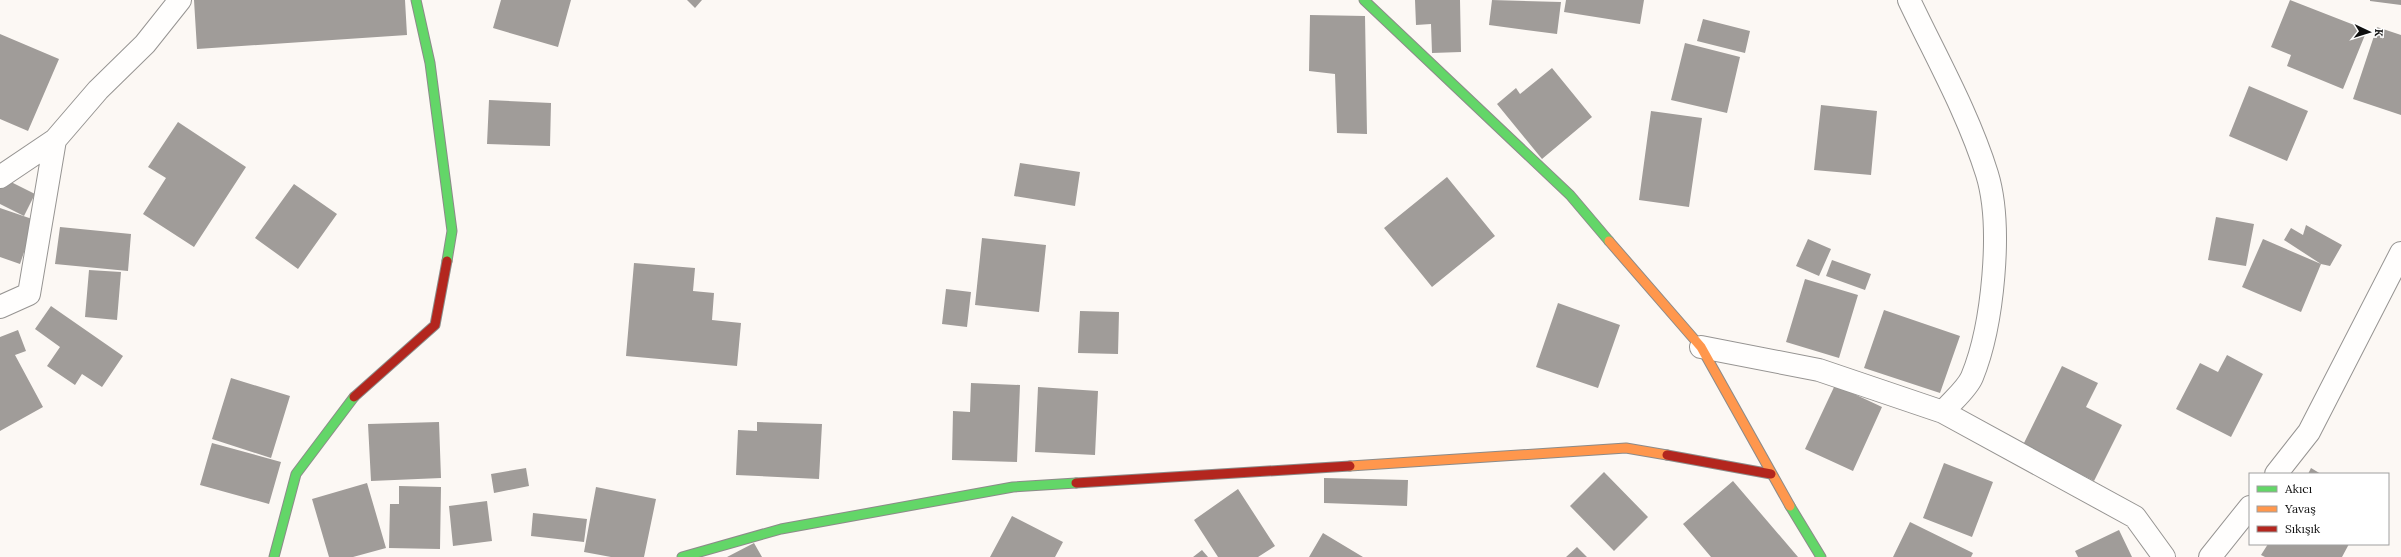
<svg xmlns="http://www.w3.org/2000/svg" width="2401" height="557" font-family="Lora,serif">
<rect width="100%" height="100%" fill="#fcf8f4"/>
<path fill="#a09c99" d="M194,0H405L407,35L197,49Z
M501,0H571L558,47L493,28Z
M687,0H702L695,8Z
M1415,0H1460L1461,52L1432,53L1431,24L1416,25Z
M1492,0L1561,2L1557,34L1489,25Z
M1566,0H1644L1640,24L1564,12Z
M2290,0L2367,30L2343,89L2287,66L2291,55L2271,47Z
M2370,0H2401V5L2370,1Z
M1310,15L1365,16L1367,134L1337,133L1335,74L1309,71Z
M1703,19L1750,31L1745,53L1697,41Z
M2377,27L2401,35V115L2353,99Z
M0,34L59,59L28,131L0,119Z
M1685,43L1740,57L1727,113L1671,100Z
M1552,68L1592,117L1542,159L1497,104L1516,88L1520,94Z
M2249,86L2308,111L2287,161L2229,136Z
M489,100L551,103L550,146L487,144Z
M1821,105L1877,111L1871,175L1814,170Z
M1651,111L1702,118L1689,207L1639,200Z
M178,122L246,167L194,247L143,214L166,178L148,167Z
M1020,163L1080,172L1075,206L1014,196Z
M1447,177L1495,236L1432,287L1384,228Z
M3,178L35,194L24,216L0,204V184Z
M294,184L337,214L298,269L255,238Z
M0,208L35,220L20,264L0,257Z
M2216,217L2254,224L2246,266L2208,260Z
M2306,225L2342,245L2330,266L2321,264L2301,312L2242,287L2263,239L2321,264L2284,240L2291,228L2303,235Z
M60,227L131,234L128,271L55,264Z
M982,238L1046,245L1039,312L975,305Z
M1808,239L1831,249L1819,276L1796,266Z
M1832,260L1871,274L1865,290L1826,276Z
M634,263L695,268L693,291L714,293L712,320L741,323L737,366L626,356Z
M89,270L121,272L117,320L85,317Z
M1805,279L1858,295L1839,358L1786,342Z
M946,289L971,292L967,327L942,324Z
M1558,303L1620,325L1598,388L1536,367Z
M51,306L123,356L102,387L82,374L75,385L47,366L60,347L35,329Z
M1884,310L1960,336L1940,393L1864,368Z
M1080,311L1119,312L1118,354L1078,353Z
M18,330L26,351L15,355L43,407L0,431V337Z
M2227,355L2263,374L2231,437L2176,409L2200,363L2218,372Z
M2062,366L2098,383L2086,407L2122,425L2094,481L2023,445Z
M231,378L290,396L271,458L212,439Z
M971,383L1020,385L1017,462L952,460L953,411L970,412Z
M1835,385L1882,407L1853,471L1805,449Z
M1038,387L1098,391L1095,455L1035,452Z
M439,422L441,478L371,481L368,424Z
M757,422L822,424L819,479L736,475L738,430L757,431Z
M212,443L281,462L269,504L200,485Z
M1944,463L1993,482L1972,537L1923,518Z
M526,468L529,486L494,493L491,474Z
M2311,468L2321,474H2308Z
M1604,472L1648,517L1614,551L1570,506Z
M1324,478L1408,480L1407,506L1324,503Z
M1733,481L1798,557H1711L1683,524Z
M367,483L386,548L353,557H329L312,499Z
M399,486L441,487L440,549L389,548L390,504H399Z
M596,487L656,499L644,557H611L584,552Z
M1238,489L1275,546L1258,557H1218L1194,520Z
M487,501L492,541L453,546L449,506Z
M533,513L587,519L584,542L531,536Z
M1012,516L1063,542L1055,557H990Z
M1910,522L1973,553L1971,557H1893Z
M2119,530L2132,557H2078L2075,551Z
M1323,533L1363,557H1309Z
M754,543L762,557H727Z
M2268,544H2349L2342,557H2265L2261,555Z
M1577,547L1587,557H1566Z
M1202,550L1208,557H1193Z"/>
<g fill="none" stroke-linecap="round" stroke-linejoin="round">
<g stroke="#969492" stroke-width="24">
<path id="street" d="M1909,0C1936,57 1968,113 1987,174C2003,226 1993,326 1972,377C1967,389 1952,401 1943,412
M0,177L55,140
M0,307L29,294L55,140L98,90L145,44L180,0
M1701,347L1819,370L1943,412L2135,517L2164,557
M2276,474L2309,432L2401,253
M2210,557L2250,507"/>
</g>
<g stroke="#8c8b89" stroke-width="11">
<path id="fast" d="M416,0L430,63L452,231L447,261
M1364,0L1570,195L1609,241
M1790,506L1821,557
M274,557L296,474L354,397
M682,557L781,529L1013,487L1076,483"/>
</g>
<g stroke="#8c8b89" stroke-width="11">
<path id="slow" d="M1609,241L1701,347L1790,506
M1350,466L1626,448L1667,455"/>
</g>
<g stroke="#8c8b89" stroke-width="11">
<path id="jam" d="M354,397L435,325L447,261
M1667,455L1771,474
M1076,483L1350,466"/>
</g>
<use href="#street" stroke="#fffefd" stroke-width="22"/>
<use href="#fast" stroke="#63d668" stroke-width="9"/>
<use href="#slow" stroke="#ff974d" stroke-width="9"/>
<use href="#jam" stroke="#b3261e" stroke-width="9"/>
</g>
<rect x="2249" y="473" width="140" height="72" fill="#ffffff" stroke="#9f9f9f"/>
<rect x="2257" y="486" width="20" height="6" fill="#63d668" stroke="#9f9f9f"/>
<text x="2285" y="493" font-size="12" fill="#0f0f0f">Akıcı</text>
<rect x="2257" y="506" width="20" height="6" fill="#ff974d" stroke="#9f9f9f"/>
<text x="2285" y="513" font-size="12" fill="#0f0f0f">Yavaş</text>
<rect x="2257" y="526" width="20" height="6" fill="#b3261e" stroke="#9f9f9f"/>
<text x="2285" y="533" font-size="12" fill="#0f0f0f">Sıkışık</text>
<g transform="translate(2369 32) rotate(94)" stroke="#ffffff" stroke-width="3" paint-order="stroke">
<path d="M0-3L7 15L0 10L-7 15Z" fill="#0f0f0f"/>
<text y="-6" font-size="11" font-weight="bold" text-anchor="middle" fill="#0f0f0f">K</text>
</g>
</svg>
